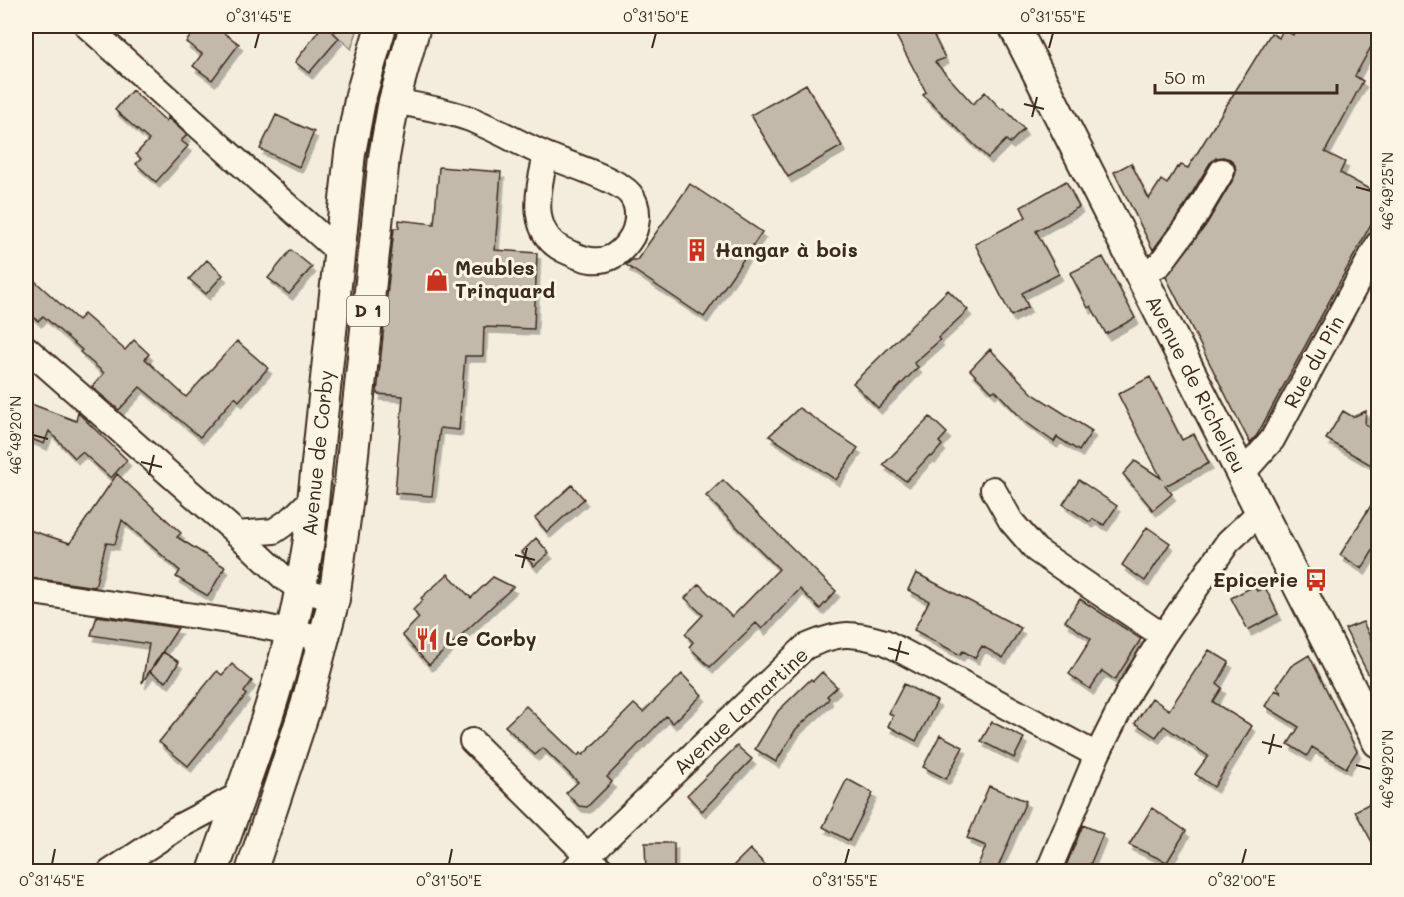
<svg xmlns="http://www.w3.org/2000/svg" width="1404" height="897" font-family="Mali,sans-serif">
<defs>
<filter id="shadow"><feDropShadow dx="3.5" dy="6" stdDeviation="0" flood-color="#0004"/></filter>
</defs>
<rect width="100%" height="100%" fill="#f4eddd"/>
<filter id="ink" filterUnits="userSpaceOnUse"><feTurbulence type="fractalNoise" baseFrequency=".0167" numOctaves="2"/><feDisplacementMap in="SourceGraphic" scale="12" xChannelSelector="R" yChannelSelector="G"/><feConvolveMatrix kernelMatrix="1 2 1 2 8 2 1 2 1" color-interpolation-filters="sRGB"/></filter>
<g filter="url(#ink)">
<path fill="#d6cdbd" stroke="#887c6e" stroke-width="1.5" d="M335,26H359L351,49L333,32Z"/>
<path fill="#c3b9aa" stroke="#3b2a1e" stroke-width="1.5" filter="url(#shadow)" d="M198,26H214L239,44L212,80L193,66L202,54L186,42Z
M322,26H326L339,38L309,73L295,62Z
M891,26H929L945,58L935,62L973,104L985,92L1001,109L1004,108L1024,129L1010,143L1006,140L988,158L923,95L926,92Z
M1297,26H1363L1378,34L1355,76L1363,81L1325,152L1345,162L1340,173L1378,194V211L1257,435L1250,443L1166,277L1206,225L1234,178L1236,172L1235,165L1230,159L1223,157L1216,158L1210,163L1182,210L1153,250L1114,172L1131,163L1149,199L1161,180L1167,184L1177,167L1179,168L1181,165L1188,168L1271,33L1279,38L1283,29L1293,35Z
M806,84L842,146L788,177L751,115Z
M132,90L166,121L168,118L187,135L181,141L188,146L156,182L136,164L141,159L136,154L149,140L115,110Z
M276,115L314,132L299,167L260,149Z
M439,167L501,172L495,250L537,253L534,329L484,327L483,356H465L459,430L440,428L432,496L395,493L403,396L377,394L394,228H399V220L434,224Z
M1066,181L1079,207L1036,231L1059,274L1022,293L1028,307L1011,316L975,244L1026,217L1021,207Z
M690,184L762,232L704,317L626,265L632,260H637Z
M291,250L312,267L289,294L268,278Z
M1103,257L1135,318L1106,334L1091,306L1088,308L1070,273Z
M207,260L223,275L206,294L189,279Z
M26,273L78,320L84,314L125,350L134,340L149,354L145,359L186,397L237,341L268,368L239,401L235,397L200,437L140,387L119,410L92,387L104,373L80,352L82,350L43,316L38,321L26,310Z
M948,290L968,310L938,338L940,340L914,363L918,367L878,408L853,383Z
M990,349L1033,394L1092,431L1079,451L1057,437L1054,442L1023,420L995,390L992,392L970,370Z
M1150,377L1182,440L1194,434L1209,463L1165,486L1172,494L1153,510L1123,474L1135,461L1161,478L1118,394Z
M26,402L76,421L78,413L127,460L111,478L82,452L75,458L49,431L44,444L26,437Z
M799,408L858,448L836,480L769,436Z
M1343,411L1353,417L1366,411L1365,424L1378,432V469L1326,439Z
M930,417L947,433L939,442L942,445L932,457L929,456L906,481L883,465Z
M117,474L181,533L177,537L225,567L208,596L176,577L180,571L122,520L115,544L106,543L95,587L26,577V529L70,543Z
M723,480L836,591L820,609L800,589L762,629L756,623L710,667L689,647L693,642L685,634L703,615L685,598L699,584L732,617L779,569L706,496Z
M1079,480L1117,506L1104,525L1093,519L1090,522L1063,504Z
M572,485L584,499L547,532L535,518Z
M1378,494V542L1362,569L1340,555Z
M1147,527L1170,543L1145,581L1122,565Z
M536,538L549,553L534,566L522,552Z
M916,573L1021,628L1003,658L982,646L975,658L963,651L960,655L914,630L929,601L908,590Z
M448,574L471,598L493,577L513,587L429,665L402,635L419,618L413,610L423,600L421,598Z
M1254,586L1257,591L1265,587L1278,614L1248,630L1231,598Z
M1080,599L1141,639L1115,680L1102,671L1090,689L1069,674L1091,639L1065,621Z
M97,616L178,628L142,683L149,644L91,635Z
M1363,622L1378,654V693L1345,629Z
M1209,650L1229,662L1217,684L1222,688L1213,702L1252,726L1214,787L1195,774L1208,756L1164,726L1156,737L1135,723L1152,698L1169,710Z
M163,652L179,662L166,682L150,672Z
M1309,655L1357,751L1346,768L1312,747L1307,756L1288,744L1299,727L1265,706L1275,690L1281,693L1277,686L1291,666Z
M232,664L252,681L244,692L246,695L188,766L159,742L217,671L222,675Z
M822,672L837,687L827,696L829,698L828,700L796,729L776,762L755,749L778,711L811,679L813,681Z
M682,674L702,695L673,723L666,716L607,777L612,782L587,807L579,806L566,793L578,782L543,748L535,755L505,726L526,706L578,756L580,753L583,755L634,704L643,712Z
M904,684L937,701L916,741L888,726L893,716L889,713Z
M992,722L1024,738L1014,758L981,741Z
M940,735L963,747L946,779L923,767Z
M737,746L752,759L702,811L687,795Z
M847,779L873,793L849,841L823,827Z
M989,786L1026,801L996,872H975L986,846L967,838Z
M1378,799V853L1355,811Z
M1152,808L1186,831L1167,862L1129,845Z
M1083,825L1103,834L1087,872H1078L1066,866Z
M645,843H674V872H646Z
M750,849L772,872H727Z"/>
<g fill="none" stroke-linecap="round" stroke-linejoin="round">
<g stroke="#3b2a1e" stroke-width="28">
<path id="minor" d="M87,26L340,253
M394,101C419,106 446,110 470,119C495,129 519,143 544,154C564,163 618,179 630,194C641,207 638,229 629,241C619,255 608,262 591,260C583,259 577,256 570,253C526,236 538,191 546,155
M1140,275L1160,264L1194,218L1222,171
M26,348L232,529L284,578L300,589L334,599
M1242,474L1272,440L1378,244
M993,489L1011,521L1036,550L1163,636
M237,534L274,531L293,518L313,498
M26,591L255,625L324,639
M472,741L604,872
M110,872L180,826L239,795
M571,872L805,647C839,632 850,632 885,642L1097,755
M1048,872L1097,755L1130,689L1163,636L1228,542L1261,511"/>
</g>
<g stroke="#3b2a1e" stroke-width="34">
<path id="major" d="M1014,26L1378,742
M213,872C240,793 272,714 291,633C299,602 304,570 309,539L350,153L361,95L381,26
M251,872L306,706L334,599L350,482L384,157L394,101L415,26"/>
</g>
<use href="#minor" stroke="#fcf5e5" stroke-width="24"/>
<use href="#major" stroke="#fcf5e5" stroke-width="30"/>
</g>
</g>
<path fill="none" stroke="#3b2a1e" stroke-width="2" d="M255,48L259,33M652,48L656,33M1049,48L1053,33M1024,104L1044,109M1032,117L1037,97M1356,187L1371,191M33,435L48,439M141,462L162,467M149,475L154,455M515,555L535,560M522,568L527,548M888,648L909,654M896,661L901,641M1262,742L1282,747M1269,754L1274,734M1356,765L1371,769M52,864L55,849M449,864L452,849M845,864L849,849M1242,864L1246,849"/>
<defs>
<g id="building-bare" transform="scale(1.8)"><path d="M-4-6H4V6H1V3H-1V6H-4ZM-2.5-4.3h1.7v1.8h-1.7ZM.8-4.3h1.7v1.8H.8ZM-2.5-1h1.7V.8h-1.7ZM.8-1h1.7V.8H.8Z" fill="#c8321e" stroke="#fcf5e5" stroke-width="2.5" paint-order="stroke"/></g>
<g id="shop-bare" transform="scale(1.8)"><path d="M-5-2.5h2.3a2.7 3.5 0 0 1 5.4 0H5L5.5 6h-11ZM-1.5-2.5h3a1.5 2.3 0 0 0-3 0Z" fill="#c8321e" stroke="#fcf5e5" stroke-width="2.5" paint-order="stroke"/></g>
<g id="bus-bare" transform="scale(1.8)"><path d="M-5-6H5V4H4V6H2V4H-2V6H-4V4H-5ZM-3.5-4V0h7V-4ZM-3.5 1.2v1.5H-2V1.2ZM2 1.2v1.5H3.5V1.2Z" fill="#c8321e" stroke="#fcf5e5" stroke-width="2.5" paint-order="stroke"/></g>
<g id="restaurant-bare" transform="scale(1.8)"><path d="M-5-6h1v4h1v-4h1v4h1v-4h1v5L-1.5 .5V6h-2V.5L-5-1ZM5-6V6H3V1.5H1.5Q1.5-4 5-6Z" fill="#c8321e" stroke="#fcf5e5" stroke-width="2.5" paint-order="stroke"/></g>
</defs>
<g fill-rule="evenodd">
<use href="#building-bare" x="697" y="250"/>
<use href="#shop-bare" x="437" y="280"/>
<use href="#bus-bare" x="1316" y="580"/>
<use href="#restaurant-bare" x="427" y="639"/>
</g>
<g text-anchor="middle" stroke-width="6" stroke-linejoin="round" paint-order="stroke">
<rect fill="#fcf5e5" stroke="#75675a" stroke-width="1.5" x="347" y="296" width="42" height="30" rx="4.5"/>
<g font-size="18" font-weight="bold" fill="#3b2a1e">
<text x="368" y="317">D 1</text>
</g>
<g font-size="20" font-weight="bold" fill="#3b2a1e" stroke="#fcf5e5" text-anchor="start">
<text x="715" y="257">Hangar à bois</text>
<text x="455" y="275">Meubles<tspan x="455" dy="23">Trinquard</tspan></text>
<text x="1298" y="587" text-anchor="end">Epicerie</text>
<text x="445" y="646">Le Corby</text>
</g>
<g font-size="20" fill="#3b2a1e" stroke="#fcf5e5">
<text transform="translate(1314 362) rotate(-61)" y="7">Rue du Pin</text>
<text transform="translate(1196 384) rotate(63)" y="7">Avenue de Richelieu</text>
<text transform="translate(318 453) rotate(-84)" y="7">Avenue de Corby</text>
<text transform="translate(741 711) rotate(-43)" y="7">Avenue Lamartine</text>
</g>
</g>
<rect width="1404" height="897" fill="none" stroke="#fcf5e5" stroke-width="66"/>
<path d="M1155 84v9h182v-9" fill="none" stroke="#3b2a1e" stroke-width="3"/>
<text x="1164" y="84" font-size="18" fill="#3b2a1e" stroke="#fcf5e5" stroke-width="4.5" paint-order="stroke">50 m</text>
<rect x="33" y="33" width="1338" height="831" fill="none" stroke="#3b2a1e" stroke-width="2"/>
<g font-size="15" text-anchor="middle" fill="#3b2a1e">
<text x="259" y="22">0°31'45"E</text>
<text x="656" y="22">0°31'50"E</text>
<text x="1053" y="22">0°31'55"E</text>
<text transform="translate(1388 191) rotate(-90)" y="5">46°49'25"N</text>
<text transform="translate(16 435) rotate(-90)" y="5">46°49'20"N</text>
<text transform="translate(1388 769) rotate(-90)" y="5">46°49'20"N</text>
<text x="52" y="886">0°31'45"E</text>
<text x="449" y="886">0°31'50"E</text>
<text x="845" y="886">0°31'55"E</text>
<text x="1242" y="886">0°32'00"E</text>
</g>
</svg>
